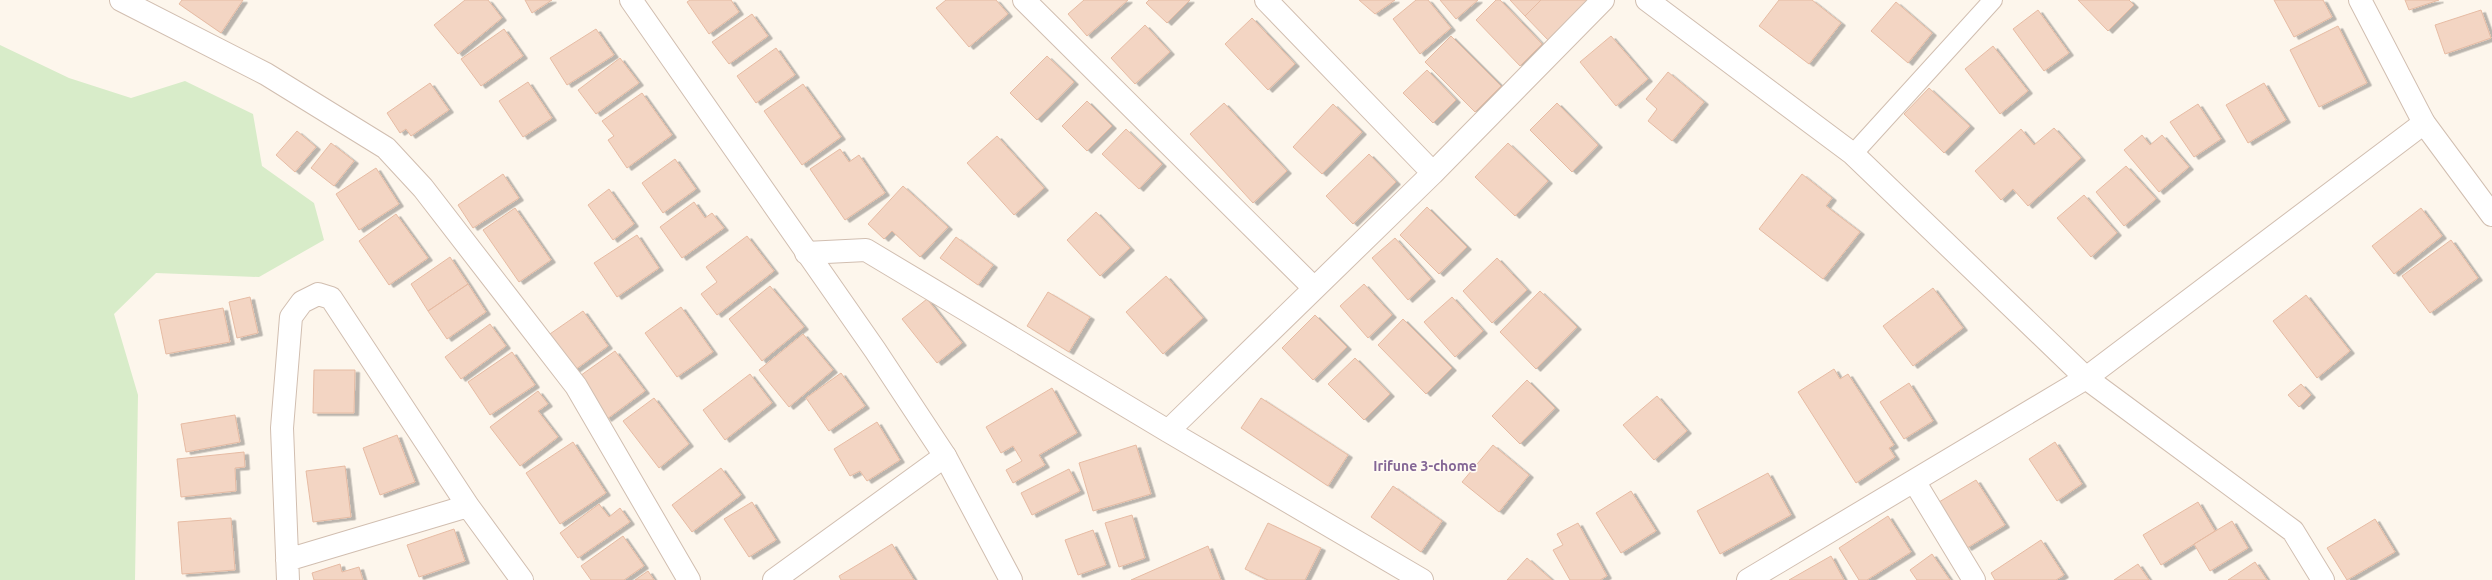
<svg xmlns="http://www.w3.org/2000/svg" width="2492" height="580" font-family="Ubuntu,sans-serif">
<defs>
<filter id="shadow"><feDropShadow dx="4.5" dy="2.5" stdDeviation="0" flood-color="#0004"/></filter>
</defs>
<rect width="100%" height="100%" fill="#fdf6ec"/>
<path fill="#d8ecc9" d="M0,45L69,78L131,98L185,81L253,114L262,166L314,203L324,240L259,277L156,273L114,314L138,395L135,580H0Z"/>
<path fill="#f3d5c3" stroke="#e6bba3" filter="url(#shadow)" d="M182,0H243L221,33L179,4Z
M465,0H488L502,18L458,54L434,25Z
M525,0H552L532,13Z
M690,0H731L739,12L709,34L687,2Z
M946,0H996L1008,14L969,47L936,8Z
M1084,0H1128L1087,36L1068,14Z
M1149,0H1190L1167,23L1146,3Z
M1359,0H1395L1375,14Z
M1416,0H1428L1451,28L1420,54L1393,19Z
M1440,0H1478L1456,19Z
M1496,0H1500L1542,44L1520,66L1476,20Z
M1510,0H1541L1525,16Z
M1541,0H1589L1548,40L1525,16Z
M1779,0H1812L1841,23L1809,64L1759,26Z
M2078,0H2129L2134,5L2108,31Z
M2274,0H2323L2332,17L2294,37Z
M2405,0H2439L2409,10Z
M1896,2L1932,33L1908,63L1871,31Z
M2038,10L2069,53L2044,71L2013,29Z
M2481,10L2491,38L2445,54L2435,25Z
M752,14L768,36L729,64L712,42Z
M1252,18L1295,64L1268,90L1225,44Z
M1145,25L1170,52L1135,84L1111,58Z
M2338,26L2367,83L2319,107L2290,50Z
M504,29L523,56L481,86L461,59Z
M596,29L614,55L567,85L550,58Z
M1451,36L1501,86L1475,112L1425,62Z
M1611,36L1648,79L1616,106L1580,62Z
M1993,46L2028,91L2000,114L1965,69Z
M776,48L795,75L756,103L737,76Z
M1047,56L1074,82L1037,120L1010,93Z
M620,58L639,83L596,114L578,90Z
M1427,70L1456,100L1433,123L1403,93Z
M1668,72L1704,102L1672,141L1648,121L1657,109L1646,99Z
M528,82L552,118L523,137L499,101Z
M430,83L449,110L411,136L406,129L400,133L387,113Z
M2264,83L2286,120L2248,143L2226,105Z
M803,84L841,137L802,165L764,111Z
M1929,88L1970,126L1944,153L1904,114Z
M642,93L672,135L627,168L608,140L614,136L602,121Z
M1087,101L1112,126L1087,151L1062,126Z
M1224,103L1287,171L1253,203L1190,134Z
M1557,103L1598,145L1572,172L1530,130Z
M1333,104L1362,132L1322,174L1293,147Z
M2198,104L2221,139L2194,157L2170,122Z
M2054,128L2081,158L2028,206L2013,189L2001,200L1975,171L2021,129L2034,145Z
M1126,129L1162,164L1139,189L1102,154Z
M297,131L316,147L295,172L276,155Z
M2142,135L2150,145L2162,135L2189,167L2159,192L2124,150Z
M997,136L1044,188L1014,215L967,163Z
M331,143L354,161L334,186L311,168Z
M1508,143L1548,181L1515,216L1475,177Z
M840,149L849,162L859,155L885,193L845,220L810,169Z
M1369,154L1396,182L1353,224L1326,196Z
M675,159L696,189L663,213L642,183Z
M2126,166L2156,199L2124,226L2096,192Z
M376,168L399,204L359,230L336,194Z
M503,174L519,198L473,228L458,205Z
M1802,174L1832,198L1826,206L1860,232L1823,279L1759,229Z
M903,186L948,227L920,257L892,231L884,239L868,224Z
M609,189L634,224L613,240L588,205Z
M2084,195L2117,233L2091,257L2057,218Z
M694,202L705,218L712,213L724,228L682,258L660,227Z
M1427,207L1467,247L1439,274L1400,235Z
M515,208L551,260L519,282L483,230Z
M2421,208L2442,236L2394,274L2372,246Z
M1096,212L1130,248L1100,276L1067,240Z
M396,214L428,258L389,285L359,241Z
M637,235L659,268L617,297L594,263Z
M747,236L774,271L717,315L701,294L717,282L706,267Z
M956,237L993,265L978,285L940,258Z
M1395,238L1431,279L1408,300L1372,258Z
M2451,240L2478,278L2430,313L2402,276Z
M450,257L468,284L428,311L411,284Z
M1497,258L1527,290L1492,323L1463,291Z
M1166,276L1203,318L1163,354L1126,312Z
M468,284L486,312L447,339L428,311Z
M1364,284L1392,315L1368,338L1340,306Z
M770,286L804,327L762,361L729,319Z
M1933,288L1963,328L1913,366L1883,326Z
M1540,291L1577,327L1536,369L1500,332Z
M1048,292L1090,317L1069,352L1027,326Z
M2306,295L2350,351L2317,378L2273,321Z
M250,297L258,333L237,338L229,302Z
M1452,297L1483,331L1455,357L1424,322Z
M927,299L962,343L937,363L902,319Z
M681,307L713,352L677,377L645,333Z
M223,308L230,342L166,354L159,320Z
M583,311L608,346L572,372L547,336Z
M1315,315L1347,347L1313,380L1282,348Z
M1403,319L1452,368L1426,394L1378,345Z
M490,324L506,346L461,379L445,357Z
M803,334L833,370L789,407L759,370Z
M615,351L645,391L607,419L577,378Z
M512,352L535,385L490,415L468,382Z
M1355,358L1390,394L1364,420L1328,384Z
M1834,369L1840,379L1848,374L1894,445L1889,448L1895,457L1856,483L1798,392Z
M314,370H355L354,413H313Z
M841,373L865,406L829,431L806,398Z
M750,374L772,403L725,440L703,410Z
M1527,380L1555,408L1520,444L1492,416Z
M1909,383L1933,421L1904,439L1880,402Z
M2301,384L2311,395L2299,407L2288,395Z
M1052,388L1077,433L1039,455L1045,465L1013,483L1006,470L1022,461L1013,446L1001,453L986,427Z
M538,391L548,404L538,411L558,437L520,466L490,427Z
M1657,396L1687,431L1654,460L1623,425Z
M654,398L689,444L659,468L623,421Z
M1261,398L1348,455L1328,486L1241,428Z
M235,415L240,442L186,452L181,424Z
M877,422L900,460L867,481L860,471L850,476L834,449Z
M397,435L415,482L380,495L363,448Z
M573,442L606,493L560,524L526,473Z
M2055,442L2082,484L2057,501L2029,459Z
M1136,445L1151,494L1093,511L1079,463Z
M1493,445L1529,475L1499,512L1462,482Z
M244,452L245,467L235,468L236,491L181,497L177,459Z
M345,466L351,517L313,522L306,471Z
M721,468L741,495L692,532L672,505Z
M1069,469L1080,491L1032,515L1021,493Z
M1768,473L1791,515L1720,554L1697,511Z
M1976,480L2005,525L1967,548L1939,502Z
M1393,486L1442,521L1421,552L1371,517Z
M1631,491L1656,531L1621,553L1596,513Z
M752,502L776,540L749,557L724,519Z
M2198,502L2215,531L2161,565L2143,535Z
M599,504L609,517L620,508L630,522L578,558L560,533Z
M1132,515L1145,558L1119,567L1105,523Z
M1888,516L1911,552L1867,580H1859L1839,548Z
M231,518L235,570L182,574L178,522Z
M2375,519L2395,552L2347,580L2327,548Z
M2232,521L2248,548L2210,571L2194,544Z
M1268,523L1321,548L1305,580H1268L1245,569Z
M1578,523L1607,576L1600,580H1570L1553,550L1563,545L1557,534Z
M454,529L465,561L419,577L407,545Z
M1093,530L1106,565L1078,575L1065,540Z
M623,536L644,566L624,580H591L581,566Z
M2041,540L2064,575L2056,580H1995L1991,573Z
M892,544L914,580H841L839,576Z
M1208,546L1221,580H1131Z
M1932,554L1950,580H1917L1910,570Z
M1831,556L1844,580H1789Z
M1527,558L1552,580H1507Z
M2255,562L2267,580H2228Z
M340,564L342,572L359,567L363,580H314L312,573Z
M2138,564L2149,580H2114Z
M648,571L654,580H635Z"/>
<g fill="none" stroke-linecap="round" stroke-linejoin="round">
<g stroke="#d1beb0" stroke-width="20">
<path id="service" d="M1853,154L1993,0"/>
</g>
<g stroke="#d1beb0" stroke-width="24">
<path id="minor" d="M121,0L266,74L386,148L423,188L576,386L689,580
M1024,0L1314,288
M1266,0L1433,173
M1647,0L1853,154L2086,378L2293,531L2323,580
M806,253L866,250L1168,431L1422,580
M1168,431L1433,173L1603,0
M1914,481L1974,580
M287,560L468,506
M288,580L282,428L291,317L302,302L318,294L331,298L468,506L522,580
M774,580L945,456
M1748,580L2086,378L2424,123"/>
</g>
<g stroke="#d1beb0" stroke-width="24">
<path id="tertiary" d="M631,0L875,350L945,456L1011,580
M2360,0L2424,123L2492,215"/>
</g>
<use href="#service" stroke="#fff" stroke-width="18"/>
<use href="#minor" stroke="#fff" stroke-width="22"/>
<use href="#tertiary" stroke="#fff" stroke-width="22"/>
</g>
<g text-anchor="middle" stroke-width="3.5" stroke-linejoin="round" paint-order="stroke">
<g font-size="14" font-weight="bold" fill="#846695" stroke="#fffaf3">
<text x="1425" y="471">Irifune 3-chome</text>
</g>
</g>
</svg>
